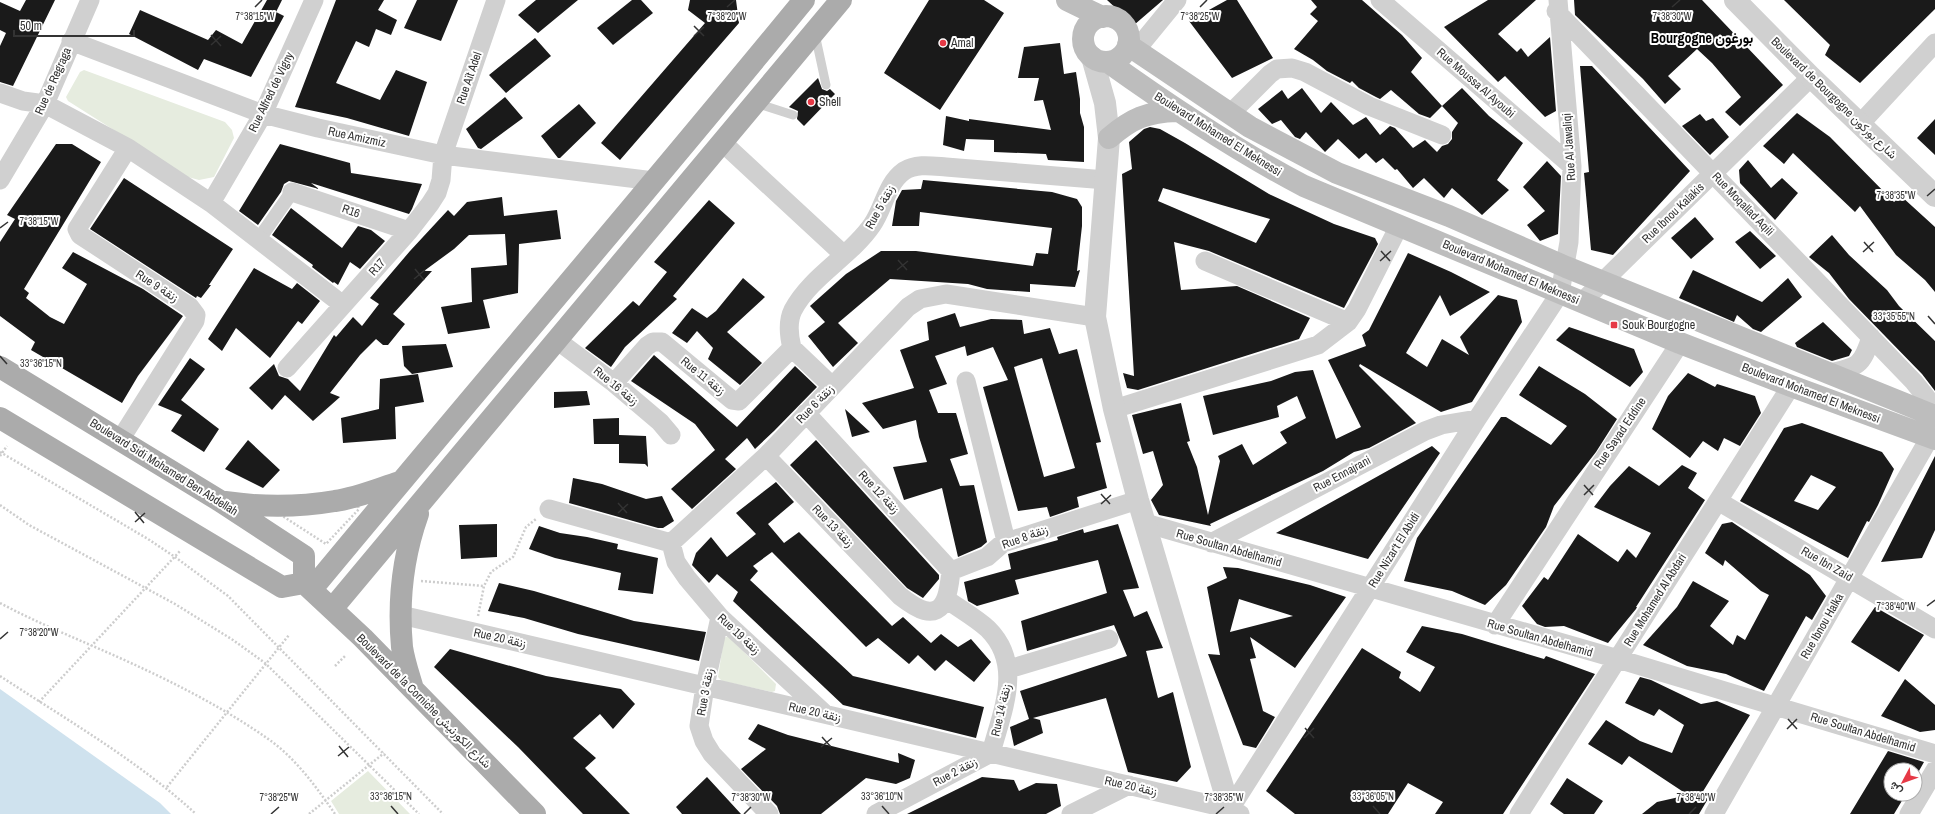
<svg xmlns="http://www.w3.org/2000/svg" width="1935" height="814" font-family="'Archivo Narrow',Vazirmatn,sans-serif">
<rect width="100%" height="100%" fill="#fff"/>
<path fill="#e6ecdf" d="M84,70L225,122L232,130L234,138L214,177L199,180L188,177L68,101L66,97L80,72Z
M728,636L776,684L775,691L772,692L722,681L718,677L724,638Z
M368,771L410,814H339L331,801Z"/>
<path fill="#cfe2ee" d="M0,689L160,803L171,814H0Z"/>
<path fill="#1a1a1a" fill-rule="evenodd" d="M26,0H55L13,86L0,82V46L6,33L0,30V2L20,11Z
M267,0H282L276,12L284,16L251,77L204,59L198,70L129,34L140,10L208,40L216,30L242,44Z
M336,0H384L378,10L397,20L391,35L376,29L369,47L356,41L336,83L380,100L396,70L427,82L409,136L347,118L295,107Z
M417,0H458L441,41L404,28Z
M536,0H578L538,33L518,15Z
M632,0H641L653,13L613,45L597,28Z
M690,0H736L739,23L620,160L601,143L705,23L688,10Z
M929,0H984L1004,13L940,110L884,73Z
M1107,0H1163L1134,25Z
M1227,0H1237L1273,58L1232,78L1189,21Z
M1311,0H1362L1402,35L1422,58L1411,72L1442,106L1430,118L1419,114L1391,90L1380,99L1374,96L1359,88L1352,81L1350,83L1327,71L1313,60L1294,49L1318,21L1310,14L1317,7Z
M1488,0H1536L1498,34L1517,52L1521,48L1528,57L1550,37L1556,111L1545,117L1505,76L1498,82L1444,27Z
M1574,0H1702L1783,85L1740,126L1725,112L1741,97L1712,63L1697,49L1668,76L1681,89L1665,104L1643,79L1575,15Z
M1784,0H1935V9L1860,83L1825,55L1830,45Z
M535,38L551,56L506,93L489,75Z
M1060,43L1064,74L1076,72L1080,99V113L1084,127V162L1048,160L1046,154L994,152V140L966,139L964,151L943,145L946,116L969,121V119L1051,130L1043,100L1034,101L1039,78H1018L1024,47Z
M1580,66H1592L1690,171L1613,255L1591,250L1584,173L1589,172Z
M818,78L822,89L827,91L830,89L835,94L804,126L797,119L798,111L789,107Z
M1302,88L1321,113L1331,102L1353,125L1366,117L1380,135L1390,126L1395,128L1413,148L1425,140L1437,152L1442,146L1448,144L1452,139V132L1458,123L1442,106L1462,88L1489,116L1523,143L1497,180L1509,190L1482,215L1452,188L1444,198L1424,178L1413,188L1397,169L1395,170L1383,158L1376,163L1366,153L1359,159L1338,139L1325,152L1306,132L1300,139L1295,137L1281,120L1272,124L1258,109L1282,90L1288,99Z
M505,97L523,118L481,149L478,148L466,129Z
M579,104L596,123L560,158H558L541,136Z
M1797,113L1830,137L1894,202L1901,196L1935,227V292L1925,280L1896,255L1860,206L1855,212L1793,153L1784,164L1763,146Z
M1700,114L1706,121L1713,118L1729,137L1710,155L1682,126Z
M1935,119V155L1917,138Z
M1150,127L1160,129L1185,143L1269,194L1334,224L1375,238L1378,244L1344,308L1209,251L1174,242L1181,290L1237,286L1310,318L1299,339L1138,390L1127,388L1123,373L1134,376L1122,174L1132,169L1129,142L1144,129ZM1163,188L1270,219L1256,243L1158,201Z
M56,144H72L101,162L24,289L29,293L26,298L50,317L64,324L87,284L62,268L73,252L143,289L183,316L138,376L122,403L31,350L35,342L0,316V242L15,219L7,215Z
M280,144L350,163L351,173L422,184L412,209L409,214L311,183L319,189L289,181L284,184L281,192L258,225L239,211Z
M1748,160L1771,188L1782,178L1798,193L1775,220L1740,183L1739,170Z
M1547,161L1561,176L1558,234L1540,241L1527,225L1545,211L1523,187Z
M124,178L233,249L209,285H211L201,298L197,296L196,298L90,229Z
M923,180L1052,192L1077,199L1082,207V226L1077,271L1080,270L1075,287L1030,284V292L987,289L968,284L890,279L838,323L858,343L833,367L808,336L825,322L810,306L846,274L881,251H916L1033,266L1036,253L1048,254L1052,228L920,212L919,226H892L896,201L902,190L921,189Z
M502,197L504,216L557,210L561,239L519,244L518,293L483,300L490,328L448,334L441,307L472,302L471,268L507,265L505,234L469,235L454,249L424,271H432L393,314L405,324L388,345H383L376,339L360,355L330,393L340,397L313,421L285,395L272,410L249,388L274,364L279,376L288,379L300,391L334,335L336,337L353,317L362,326L379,304L370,298L410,251L448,210L454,216L467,202Z
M709,200L735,223L673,296L677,299L625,347L611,367L585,348L633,301L639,306L667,272L654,262Z
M291,208L342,248L358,226L371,230L385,241L360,269L350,262L338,285L334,282L333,283L312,267L313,265L272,235Z
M1695,217L1714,239L1691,259L1671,238Z
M1750,231L1776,256L1760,269L1735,242Z
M1832,235L1849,255L1887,290L1899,306L1935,341V391L1922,374L1849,299L1829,273L1809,257Z
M1408,253L1451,272L1490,292L1450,316L1440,295L1406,353L1427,367L1442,339L1469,355L1460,337L1498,295L1517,300L1522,322L1472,402L1441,412L1360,364L1359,366L1416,423L1369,448L1354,452L1323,471L1210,524L1211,526L1159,515L1151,500L1163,485L1153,451L1143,454L1132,415L1181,403L1190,441L1187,442L1197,467L1208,515L1220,461L1218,456L1242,444L1253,465L1287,443L1280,432L1306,418L1297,396L1277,406L1279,417L1213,435L1203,396L1271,381L1295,372L1313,370L1336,439L1361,427L1328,360L1366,346L1362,335L1369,330Z
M254,268L292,289L297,283L320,301L302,324L298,321L270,358L236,328L222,351L208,339Z
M1693,270L1762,302L1788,278L1802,297L1761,332L1753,329L1737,315L1734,322L1679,298Z
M743,278L765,297L727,332L762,363L740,385L708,359L713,348L697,331L687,343L672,333L692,308L707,318L716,311Z
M955,313L960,327L991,319L1022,320L1024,334L1050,328L1059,354L1077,349L1101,442L1096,443L1107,488L1077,497L1079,507L1050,517L1047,507L1018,511L983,387L1008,380L993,347L967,356L965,346L935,356L947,384L929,390L938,413H956L968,454L950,459L960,486L974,485L987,542L981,547L958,557L942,488L904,500L893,467L927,462L919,437L916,420L883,429L862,403L914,388L900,350L929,340L927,322ZM1042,358L1075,468L1044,477L1014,367Z
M1823,322L1852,350L1849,356L1832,361L1797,347L1795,343Z
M1569,327L1634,349L1643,372L1630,387L1556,340Z
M446,344L453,367L412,374L404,366L402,346Z
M654,355L737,427L795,366L817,387L774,431L755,449L747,438L725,459L736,469L692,509L671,489L715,450L695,424L631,381Z
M190,358L205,369L181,400L219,429L204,452L171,431L182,415L158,405Z
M1539,366L1585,394L1617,419L1596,452L1554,506L1546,527L1506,585L1485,605L1452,591L1404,581L1417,538L1501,417H1506L1551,445L1567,426L1519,395Z
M1688,373L1715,387L1717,384L1755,396L1761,413L1740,446L1724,438L1718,451L1703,441L1690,458L1652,429L1668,396Z
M418,374L424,402L395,407L396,439L343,443L341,418L379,409L380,379Z
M587,391L590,405L554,408V392Z
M845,409L870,432L852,437Z
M619,418V435L646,436L648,467L645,464L619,463V444H594L593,419Z
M1802,423L1882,452L1894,469L1878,505L1869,522L1867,521L1848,558L1740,501L1784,428ZM1811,475L1836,487L1818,510L1794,501Z
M248,440L280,470L263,488L225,469Z
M816,440L939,575V579L923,598L907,588L790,465Z
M1432,446L1440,453L1368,559L1276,533Z
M1935,456V530L1922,558L1881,562Z
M1682,465L1697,473L1688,488L1705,500L1636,607H1637L1636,609L1608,643L1564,626L1545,627L1537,624L1522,606L1544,577L1548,580L1578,534L1618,562L1627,549L1636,558L1651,533L1594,507L1610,486L1629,466L1659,486Z
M573,478L602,484L646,499L662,496L674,521L663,528H658L569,503Z
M776,482L794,502L768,524L784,543L799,532L892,626L903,617L931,643L941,634L958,647L971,639L991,662L974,682L946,660L935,671L918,655L909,664L878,638L866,647L772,552L753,566L758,571L750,580L853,676L984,707L976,738L843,705L733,601L738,592L717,574L709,583L692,565L696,553L711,537L727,557L756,534L736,513Z
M1732,522L1810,575L1826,596L1812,620L1806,616L1764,691L1726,674L1687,666L1643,645L1677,607L1693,581L1729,601L1710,626L1733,645L1737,635L1745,640L1769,595L1761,591L1725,560L1723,566L1705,553L1722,524Z
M497,524V557L461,559L459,525Z
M1118,524L1139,588L1123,590L1134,617L1147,611L1163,648L1146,651L1158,698L1173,692L1191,767L1177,782L1128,772L1106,698L1033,718L1040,720L1043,733L1014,746L1010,727L1029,719L1020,691L1127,656L1114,625L1027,651L1021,621L1107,593L1098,560L1015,580L1019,594L977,606L968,601L964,582L1011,569L1008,554L1058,540L1057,537L1083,529L1084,533Z
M539,526L560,533L587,537L618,544L617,549L658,558L653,594L618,590L621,573L555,558L529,549Z
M1223,567L1238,568L1310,585L1346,597L1295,668L1250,637L1256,658L1250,659L1263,711L1275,717L1256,748L1243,745L1208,654L1220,655L1207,587L1227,578ZM1239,599L1293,616L1230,632Z
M499,583L534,591L634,621L706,632L699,661L578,634L524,618L488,611Z
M1875,607L1924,635L1899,672L1851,642Z
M1422,626L1462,634L1544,659L1546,656L1595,674L1503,814H1435L1443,802L1408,783L1388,814H1295L1266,791L1362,648L1401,672L1399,678L1420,692L1435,667L1406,652Z
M450,649L546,676L621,689L635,704L613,729L600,714L573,738L596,758L585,768L630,814H583L518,747L434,667Z
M1640,677L1651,680L1701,704L1717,701L1750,715L1702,793L1712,792L1699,814H1642L1657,802L1688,795L1629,756L1622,765L1588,744L1606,720L1640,741L1672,753L1684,725L1659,709L1654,716L1625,703Z
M1905,679L1935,705V730L1920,732L1881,716Z
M758,724L788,735L899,763L898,753L915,760L910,778L896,784L866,778L821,814H780L777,806L741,769L766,749L748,739Z
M1888,751L1924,762L1915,778V770H1891V794H1906L1894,814H1850Z
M707,777L741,814H682L676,807Z
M982,777L1014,780L1019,791L1036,783L1057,784L1061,806L1046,814H907Z
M1567,778L1603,801L1594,814H1564L1550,804Z"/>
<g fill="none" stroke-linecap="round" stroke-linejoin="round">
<path stroke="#cdcdcd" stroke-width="2.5" stroke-dasharray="2 2" stroke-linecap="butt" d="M0,452L148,539L175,557L228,596L443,814
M0,456L7,446
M0,505L29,525L175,604L233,640L265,663L419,814
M358,506L359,509L326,544L281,515L283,513L315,512Z
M421,581L484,586
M0,603C43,626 88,643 133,664C179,685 229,711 271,741C297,760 317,788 335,814
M478,616L484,586L491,572L513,557L526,527L536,519
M335,666L345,656
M0,676C67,720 137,760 196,814
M39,702L181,550
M167,787L289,635
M309,814L384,753"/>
<path stroke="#d0d0d0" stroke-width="9" d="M815,34L826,85
M756,103L793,115"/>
<path stroke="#d0d0d0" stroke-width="14" d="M259,239L292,192"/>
<path stroke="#d0d0d0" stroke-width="19" d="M1380,0L1572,166
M1556,11L1914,382L1930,402L1935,413
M71,41L263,114L318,128L443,155L654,181
M1136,50L1177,0
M0,93L23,101L45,104L128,148L211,203L343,305
M1230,114L1270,74L1277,69L1292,68L1305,72L1369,106L1442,135
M1860,124L1935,43
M723,143L844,255
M0,180L45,104L90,0
M292,192L409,231
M211,203L263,114L314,0
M1205,261L1348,322
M1582,302L1811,77
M558,341L614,383L660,422L671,435
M792,348C789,336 787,322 793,310C811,276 850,257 872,225C884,208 886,184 904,171C916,163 933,166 946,167L1106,180
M792,348L832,386
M287,368L409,231L430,204L437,193L441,180L443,155L496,0
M1829,373C1858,367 1862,366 1871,337
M966,381L1006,541
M614,383L647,346L653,342H662L732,400L739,401L792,348
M1114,409L1318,345L1348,322L1357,309L1399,226
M806,413L951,571
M120,440L195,321L196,315L190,307L80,235L77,229L128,148
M766,456L900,596C914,607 936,623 946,598C949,590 950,579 951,571L987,557L1003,543L1138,500
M1718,501L1935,629
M549,509L671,543L766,456L908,307L920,299L946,294L1095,317
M1145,523L1618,659L1935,754
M671,543L676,562L687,578L720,617L824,713
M1211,543L1425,431L1441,425L1477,419
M401,615L1230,809L1240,814
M720,617L705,686L699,726L704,741L712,754L769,814
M1495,625L1680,343
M1009,669L1109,639
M1230,809L1477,419L1560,293L1569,242L1572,166L1558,0
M876,814L991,753C1002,711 1024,665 988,629C976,618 960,609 946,599
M1071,814L1129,785
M1519,814L1791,386
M1714,814L1930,437L1935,423
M1909,814L1935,770"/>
<path stroke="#d0d0d0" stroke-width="22" d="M1735,0L1811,77L1935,196
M1092,57L1105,103L1109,138L1095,317L1114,409L1138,500L1231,814"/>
<path stroke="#bdbdbd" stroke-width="22" d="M1067,0L1102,17
M1083 39a23 23 0 1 1 46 0a23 23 0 1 1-46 0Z
M1128,45L1250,127L1337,173L1449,216L1566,267L1935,416
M1108,62C1171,107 1235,150 1304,186L1680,343L1791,386L1935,439
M1109,138C1132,118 1147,112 1177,111"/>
<path stroke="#ababab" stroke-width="22" d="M0,367L220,501L304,556V583L363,638L535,814
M0,418L282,587L304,583
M225,502C260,507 300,507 335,501C357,498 378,489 400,482
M312,589C475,392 642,198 804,0
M332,609L841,0
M413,689C409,675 404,661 402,647C398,603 403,556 418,514"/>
</g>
<path fill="none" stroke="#333" stroke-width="1.5" d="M255,7L262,0M727,7L735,0M1200,7L1207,0M1672,7L1680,0M694,26L704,36M211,35L221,46M694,36L704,27M211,45L221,36M1927,196L1935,189M0,228L8,222M1864,242L1873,252M1381,251L1390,261M1863,252L1874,242M898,260L907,270M1380,261L1391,251M415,269L424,280M897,270L908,261M414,279L425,270M1928,316L1935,324M0,356L7,364M1584,485L1593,495M1101,494L1110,504M1584,495L1594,485M618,503L627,513M1101,504L1111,495M135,512L144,523M618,513L628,504M135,522L145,513M1927,606L1935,600M0,639L8,632M1788,719L1797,729M1305,728L1314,738M1787,729L1797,719M822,737L831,747M1304,738L1314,728M339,746L348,757M821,747L832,738M338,756L349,747M391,806L398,814M882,806L889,814M1373,806L1380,814M271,814L279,807M744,814L751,807M1216,814L1224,807M1689,814L1696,807"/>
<g fill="#e63946" stroke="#fff" stroke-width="1.5">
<circle cx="943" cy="43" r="4"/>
<circle cx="811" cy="102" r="4"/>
<rect x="1610" y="321" width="8" height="8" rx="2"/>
</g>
<g text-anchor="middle" stroke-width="4" stroke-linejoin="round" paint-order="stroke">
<g font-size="12" fill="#333" stroke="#fff" text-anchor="start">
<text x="951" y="47">Amal</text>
<text x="819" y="106">Shell</text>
<text x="1622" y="329">Souk Bourgogne</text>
</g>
<g font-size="12" fill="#333" stroke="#fff">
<text transform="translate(469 78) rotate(-71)" y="4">Rue Aït Adel</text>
<text transform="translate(53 81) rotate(-66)" y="4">Rue de Regraga</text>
<text transform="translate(1476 83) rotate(41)" y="4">Rue Moussa Al Ayoubi</text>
<text transform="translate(271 92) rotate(-64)" y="4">Rue Alfred de Vigny</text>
<text transform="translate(1834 98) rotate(44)" y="4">Boulevard de Bourgogne شارع بوركون</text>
<text transform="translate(1218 134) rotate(32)" y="4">Boulevard Mohamed El Meknessi</text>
<text transform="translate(357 137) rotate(12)" y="4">Rue Amizmiz</text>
<text transform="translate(1569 147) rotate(-94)" y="4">Rue Al Jawaliqi</text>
<text transform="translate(1743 204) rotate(46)" y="4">Rue Moqallad Aqili</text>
<text transform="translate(880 207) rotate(-61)" y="4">Rue 5 زنقة</text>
<text transform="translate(351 211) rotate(19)" y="4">R16</text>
<text transform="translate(1673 213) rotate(-44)" y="4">Rue Ibnou Kalakis</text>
<text transform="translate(377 267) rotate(-48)" y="4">R17</text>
<text transform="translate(1511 272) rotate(23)" y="4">Boulevard Mohamed El Meknessi</text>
<text transform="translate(157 286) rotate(33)" y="4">Rue 9 زنقة</text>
<text transform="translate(703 376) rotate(39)" y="4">Rue 11 زنقة</text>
<text transform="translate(616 386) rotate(39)" y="4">Rue 16 زنقة</text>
<text transform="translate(1811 393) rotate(21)" y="4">Boulevard Mohamed El Meknessi</text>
<text transform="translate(815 404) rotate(-46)" y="4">Rue 6 زنقة</text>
<text transform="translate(1620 433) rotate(-56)" y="4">Rue Sayad Eddine</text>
<text transform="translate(164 467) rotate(32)" y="4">Boulevard Sidi Mohamed Ben Abdellah</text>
<text transform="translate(1342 474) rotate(-28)" y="4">Rue Ennajrani</text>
<text transform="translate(879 492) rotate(47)" y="4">Rue 12 زنقة</text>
<text transform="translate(833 526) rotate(46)" y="4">Rue 13 زنقة</text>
<text transform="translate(1025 537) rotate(-20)" y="4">Rue 8 زنقة</text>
<text transform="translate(1229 548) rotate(16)" y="4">Rue Soultan Abdelhamid</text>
<text transform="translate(1394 550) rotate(-58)" y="4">Rue Nizar't El Abidi</text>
<text transform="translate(1827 564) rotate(30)" y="4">Rue Ibn Zaid</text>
<text transform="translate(1655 600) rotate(-58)" y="4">Rue Mohamed Al Abdari</text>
<text transform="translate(1822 626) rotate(-60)" y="4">Rue Ibnou Halka</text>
<text transform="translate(739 634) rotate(43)" y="4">Rue 19 زنقة</text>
<text transform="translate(500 638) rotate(13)" y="4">Rue 20 زنقة</text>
<text transform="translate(1540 638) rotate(16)" y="4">Rue Soultan Abdelhamid</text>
<text transform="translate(705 692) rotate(-80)" y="4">Rue 3 زنقة</text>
<text transform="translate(424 701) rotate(45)" y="4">Boulevard de la Corniche شارع الكورنيش</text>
<text transform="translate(1001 710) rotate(-77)" y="4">Rue 14 زنقة</text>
<text transform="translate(815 712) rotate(13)" y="4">Rue 20 زنقة</text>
<text transform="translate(1863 732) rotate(17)" y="4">Rue Soultan Abdelhamid</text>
<text transform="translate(955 772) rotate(-28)" y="4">Rue 2 زنقة</text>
<text transform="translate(1131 786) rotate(13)" y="4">Rue 20 زنقة</text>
</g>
<g font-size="14" font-weight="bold" fill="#000" stroke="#fff">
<text x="1702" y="43">Bourgogne بورغون</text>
</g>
</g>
<g font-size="10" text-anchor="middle" fill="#333" stroke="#fff" stroke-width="4" stroke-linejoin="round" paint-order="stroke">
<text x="255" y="20">7°38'15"W</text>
<text x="727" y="20">7°38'20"W</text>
<text x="1200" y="20">7°38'25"W</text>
<text x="1672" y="20">7°38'30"W</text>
<text x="1896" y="199">7°38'35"W</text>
<text x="39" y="225">7°38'15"W</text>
<text x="1894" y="320">33°35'55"N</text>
<text x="41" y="367">33°36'15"N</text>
<text x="1896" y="610">7°38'40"W</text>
<text x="39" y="636">7°38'20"W</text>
<text x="391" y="800">33°36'15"N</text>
<text x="882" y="800">33°36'10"N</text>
<text x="1373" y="800">33°36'05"N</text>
<text x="279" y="801">7°38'25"W</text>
<text x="751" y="801">7°38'30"W</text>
<text x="1224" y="801">7°38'35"W</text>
<text x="1696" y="801">7°38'40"W</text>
</g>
<g transform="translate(1903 782) rotate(229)"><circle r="19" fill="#ffffff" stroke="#adadad"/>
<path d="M0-3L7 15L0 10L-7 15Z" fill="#e63946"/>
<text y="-6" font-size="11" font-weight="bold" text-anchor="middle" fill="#333333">ش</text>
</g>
<path d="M14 30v6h120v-6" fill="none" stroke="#333333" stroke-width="2"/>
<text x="20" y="30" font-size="12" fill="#333333" stroke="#ffffff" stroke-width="3" paint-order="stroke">50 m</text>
</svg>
